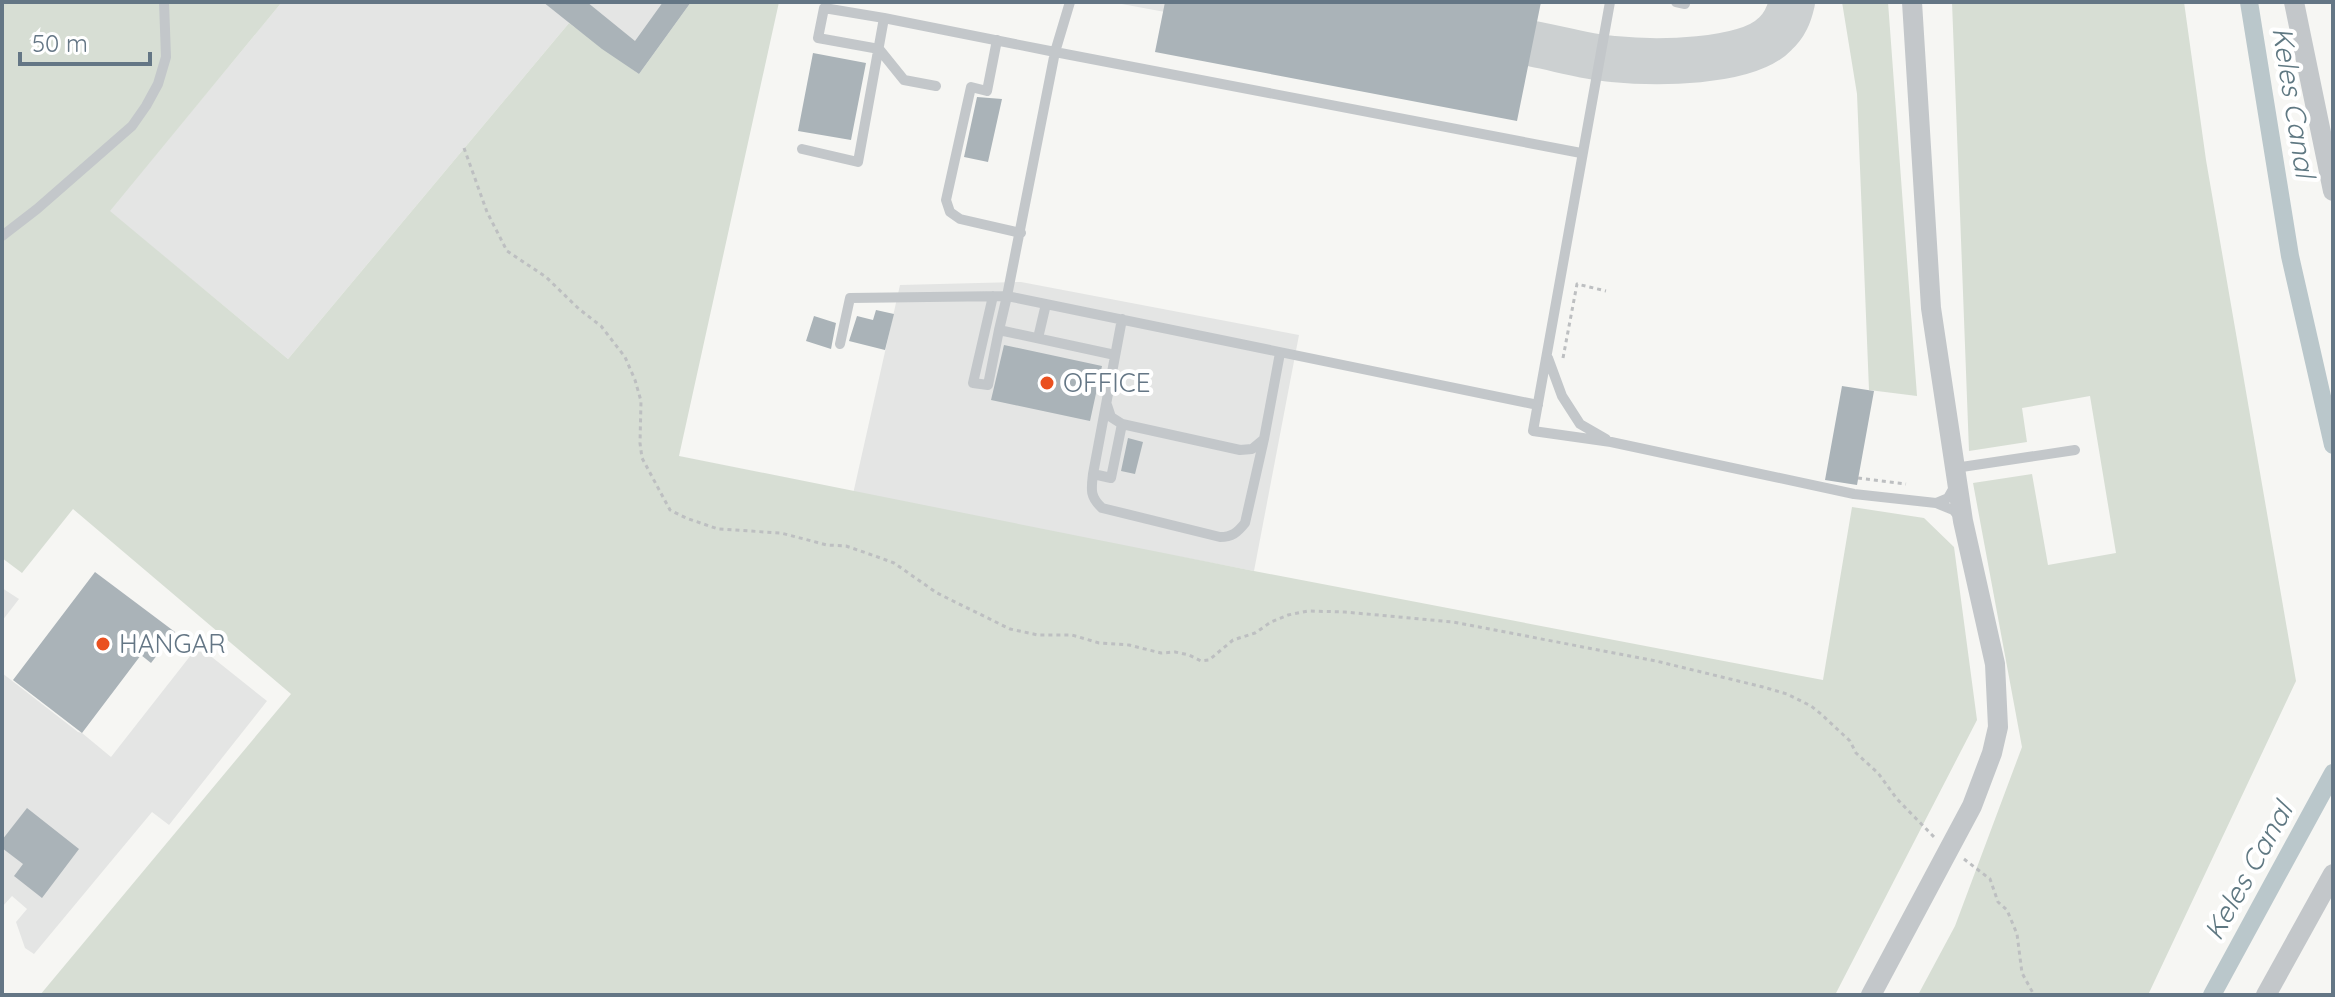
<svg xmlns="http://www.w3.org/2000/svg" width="2335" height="997" font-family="Quicksand,sans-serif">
<rect width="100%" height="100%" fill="#f6f6f3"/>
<path fill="#e4e5e4" d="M282,2H691L639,74L569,23L288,359L109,211Z
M1111,2H1166L1165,12Z
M1021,282L1299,335L1254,571L853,494L900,285Z
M2,588L19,599L2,621Z
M198,646L267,701L169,825L152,812L34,954L25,948L16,922L27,909L12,896L2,907V673L78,732L82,733L111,757Z"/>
<path fill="#d7ded4" d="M2,2H282L110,211L288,359L569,23L639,74L691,2H779L679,456L1254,571L1823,680L1852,507L1924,518L1954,547L1977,720L1835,995H40L291,694L73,509L22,573L2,558Z
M1842,2H1888L1917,396L1869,390L1857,94Z
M1952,2H2184L2206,160L2296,681L2148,995H1918L1955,926L2022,747L1973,483L2032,474L2048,565L2116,553L2090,396L2022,408L2027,442L1969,451Z"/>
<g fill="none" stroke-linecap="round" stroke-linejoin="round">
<path stroke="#bac7cb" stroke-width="18" d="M2249,2L2290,256L2333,445
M2212,995L2333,773"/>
<path stroke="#ccd0d1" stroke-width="46" d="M1534,44C1560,49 1587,57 1613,59C1653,63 1747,64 1775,34C1785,25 1789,15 1792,2"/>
</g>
<path fill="#aab3b8" d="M543,2H587L635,41L663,2H691L639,74L602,49Z
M1165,2H1541L1517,121L1155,52Z
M813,53L866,63L851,140L798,131Z
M977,97L1002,99L988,162L964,157Z
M876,310L894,314L885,350L849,341L857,316L873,320Z
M814,316L836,323L831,349L806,341Z
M1004,345L1102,366L1090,421L991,400Z
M1842,386L1874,391L1857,485L1825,480Z
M1128,438L1143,442L1135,474L1121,471Z
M95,572L175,632L151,663L141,655L82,733L13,680Z
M27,808L79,849L42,898L14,876L23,864L2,848V840Z"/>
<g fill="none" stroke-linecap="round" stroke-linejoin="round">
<path stroke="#bdbfc1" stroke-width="3" stroke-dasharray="4 4" stroke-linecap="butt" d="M464,148L487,212L507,251L546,277L579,309L601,326L625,357L635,380L641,401L640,443L642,458L670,510L686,518L718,529L781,533L827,545L846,546L875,556L894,563L937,593L1010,629L1038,635H1072L1099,643L1129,645L1161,653L1175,652L1189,655L1201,661L1209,660L1233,640L1255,633L1271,622L1288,615L1308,611L1345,612L1453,622L1656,661L1763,687L1787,694L1811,706L1821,714L1850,741L1856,753L1878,773L1897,799L1935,838
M1563,358L1577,284L1606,291
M1858,478L1906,484
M1964,859L1990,879L1998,902L2007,910L2017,934L2022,973L2034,995"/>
<path stroke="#c3c7ca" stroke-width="10" d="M1610,2L1533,431L1611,442L1854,494L1936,503
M1676,2L1685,4
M884,18L1055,52L1070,2
M997,40L987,91L971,87L946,200L950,212L960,219L1021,233
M802,149L858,162L884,18L824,8L818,38L879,49L904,80L936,86
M2,236L37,209L132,126L146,106L158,84L166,57L164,2
M993,296L973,383L988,385L999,330L1115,355
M1038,338L1046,304
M840,344L850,298L1007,296L999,330
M1548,358L1562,396L1580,424L1606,439
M1107,405L1111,417L1122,424L1240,450L1252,449L1264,439
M1538,405L1007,296L1055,52L1581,153
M1122,424L1111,478L1093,474L1122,319
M1955,468L2075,450
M1093,474C1091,490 1090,497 1102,508L1220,537C1232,537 1237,533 1245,523L1264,439L1280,353
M1956,484L1948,498L1936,503L1953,510L1959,516"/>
<path stroke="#c3c7ca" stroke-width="20" d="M2294,2L2333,191
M1871,995L1972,806L1992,753L1998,727L1995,664L1963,521L1931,308L1912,2
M2266,995L2333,874"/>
</g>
<g fill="#ea501f" stroke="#fff" stroke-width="3">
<circle cx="1047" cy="383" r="8"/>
<circle cx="103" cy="644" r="8"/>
</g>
<g text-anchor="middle" stroke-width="8" stroke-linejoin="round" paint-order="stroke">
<g font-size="26" fill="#647685" stroke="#fff" text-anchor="start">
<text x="1063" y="392">OFFICE</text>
<text x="119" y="653">HANGAR</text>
</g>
<g font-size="28" font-style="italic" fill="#5f7882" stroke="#fff">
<text transform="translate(2294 102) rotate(81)" y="10">Keles Canal</text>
<text transform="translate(2248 871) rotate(-61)" y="10">Keles Canal</text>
</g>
</g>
<rect width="2335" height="997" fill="none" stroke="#647685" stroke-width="8"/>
<path d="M20 52v12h130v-12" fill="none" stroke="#647685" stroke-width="4"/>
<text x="32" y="52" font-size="24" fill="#647685" stroke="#ffffff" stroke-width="6" paint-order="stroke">50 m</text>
</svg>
